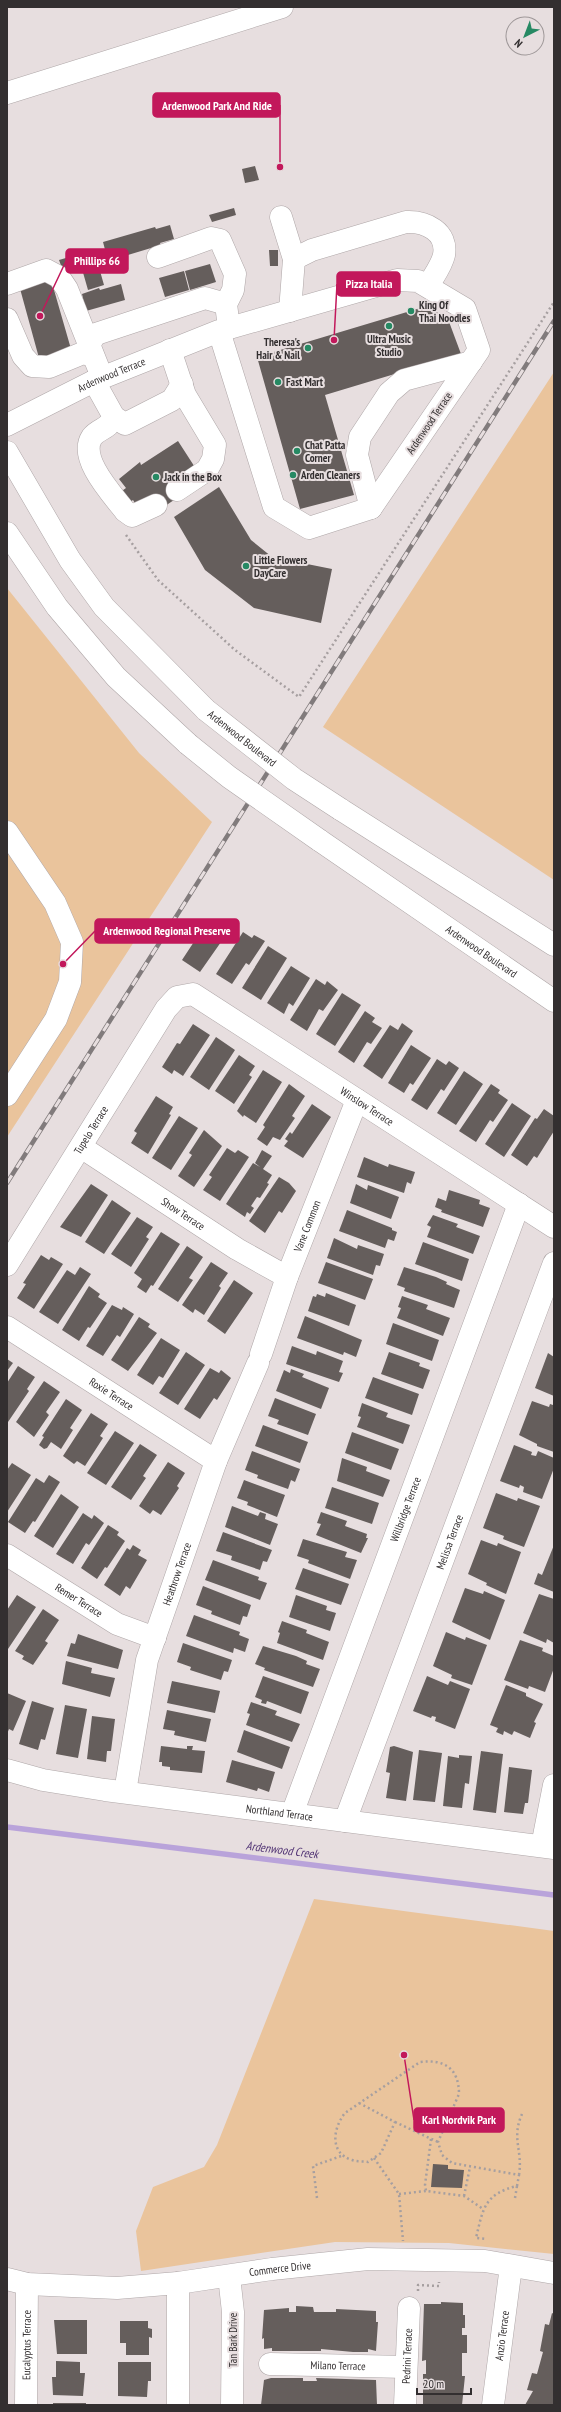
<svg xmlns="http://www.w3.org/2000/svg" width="561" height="2412" font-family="'PT Sans Narrow',sans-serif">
<rect width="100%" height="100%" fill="#e7dedf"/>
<path fill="#eac49c" d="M554,372V880L323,727Z
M7,588L139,753L212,822L7,1137Z
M314,1899L554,1931V2254L449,2243L335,2242L141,2271L136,2231L153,2187L204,2167L217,2145Z"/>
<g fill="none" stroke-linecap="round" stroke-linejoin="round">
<path stroke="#b9a3da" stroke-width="5.5" d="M7,1827L554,1895"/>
</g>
<path fill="#655e5c" d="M255,166L259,180L245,183L242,169Z
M234,208L236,215L212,222L209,215Z
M170,225L174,239L160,243L161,245L108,261L103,242L155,227L156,229Z
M269,250H278V266H270Z
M83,253L87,264L63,271L59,260Z
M98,264L104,285L88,290L82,269Z
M210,264L216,282L190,290L185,271Z
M184,271L189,290L165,297L159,278Z
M50,276L71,349L39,358L19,285Z
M121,284L125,300L86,311L82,294L99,288L100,290Z
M427,306L448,319L461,354L325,395L354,495L300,509L257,357Z
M178,441L198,472L180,496L159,510H139L133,500L127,504L119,493L126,488L119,479L140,462L141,465Z
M219,487L251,540L272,557L332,569L321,623L254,608L205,570L174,517Z
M209,919L228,932L200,972L182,960Z
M243,932L252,938L254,935L265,941L249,965L246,963L232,984L216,974Z
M268,946L287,958L261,1000L242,988Z
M291,966L310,978L293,1006L289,1003L284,1014L267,1003Z
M316,979L325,985L327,981L338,990L323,1011L319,1009L307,1031L290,1020Z
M342,993L361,1005L335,1046L316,1034Z
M365,1011L375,1018L372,1022L382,1028L371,1044L367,1042L354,1063L338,1052Z
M402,1023L413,1031L382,1079L363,1066L390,1025L398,1030Z
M193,1024L210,1035L183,1076L174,1070L172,1074L162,1067L177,1043L180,1044Z
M216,1037L235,1050L209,1090L190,1077Z
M411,1045L431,1058L413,1085L410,1083L404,1093L388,1083Z
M239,1055L255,1066L249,1075L252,1077L234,1104L215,1091Z
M437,1059L446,1065L449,1061L459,1068L444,1091L441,1089L427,1110L411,1100Z
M263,1070L282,1082L256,1123L244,1115L243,1117L237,1111Z
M464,1071L483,1084L456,1125L437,1113Z
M289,1084L305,1096L292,1116L295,1118L280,1140L273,1137L267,1146L257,1139L265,1127L263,1125Z
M491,1084L500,1090L498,1093L508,1100L493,1122L490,1120L476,1142L459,1131Z
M156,1096L173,1107L169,1114L171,1115L148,1154L131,1143L137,1133L134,1131Z
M512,1103L531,1116L504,1157L485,1144Z
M312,1104L331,1117L303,1158L284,1146L288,1141L285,1139L290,1132L292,1134Z
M544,1109L554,1116V1131L537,1158L534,1156L527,1166L511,1155L535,1118L537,1119Z
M179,1116L198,1128L171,1170L152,1158Z
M204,1130L222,1146L194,1187L178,1176L192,1155L189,1153Z
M227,1148L235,1153L238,1150L249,1157L220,1201L203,1190L212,1177L209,1175Z
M262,1150L272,1156L263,1169L272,1175L267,1183L269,1184L260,1198L257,1197L251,1206L254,1208L250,1214L247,1212L245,1217L226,1204L253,1163L260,1167L255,1163Z
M364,1157L388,1167L389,1164L415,1172L411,1184L407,1182L404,1193L357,1177Z
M279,1177L289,1183L296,1191L282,1213L279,1211L265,1233L249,1221Z
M91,1184L108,1195L81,1237L60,1227Z
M356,1184L367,1190L368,1185L399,1197L391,1219L350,1203Z
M449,1190L480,1200L479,1204L490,1208L483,1227L441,1212L442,1210L435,1207L438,1198L446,1201Z
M112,1200L131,1213L104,1254L85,1242Z
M347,1210L392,1228V1230L397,1232L394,1241L388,1239L385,1248L339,1231Z
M433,1215L458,1224L456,1227L480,1236L473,1254L427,1237L431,1227L427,1225Z
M137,1217L153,1227L146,1237L149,1239L131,1267L111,1254Z
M161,1232L180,1244L153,1286L151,1285L146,1293L137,1287L142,1279L134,1273Z
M334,1238L357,1249L358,1245L384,1254L380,1266L376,1265L373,1275L327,1258Z
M423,1242L469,1259L462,1281L415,1264Z
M187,1246L203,1257L189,1278L193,1280L178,1302L158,1289Z
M41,1255L49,1260L51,1257L63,1264L34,1309L17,1298L26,1284L23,1283Z
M211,1262L228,1273L219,1286L221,1288L204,1315L195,1309L193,1313L182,1305Z
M326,1262L373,1279L365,1300L318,1283Z
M80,1267L91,1274L58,1324L39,1312L67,1270L75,1275Z
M404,1267L436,1277L447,1282L446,1284L460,1290L454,1308L404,1291L405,1288L397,1285Z
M234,1280L253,1293L225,1334L207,1321Z
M89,1286L100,1294L98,1297L107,1303L90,1328L88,1327L79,1341L62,1330Z
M326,1293L356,1305L349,1326L308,1311L313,1296L316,1297L317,1294L325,1297Z
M402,1296L428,1305L426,1309L450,1318L443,1336L397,1318L401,1308L398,1307Z
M112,1305L122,1310L123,1307L134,1314L120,1337L117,1335L103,1356L86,1346Z
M305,1316L362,1340L356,1357L344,1352L343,1355L297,1338Z
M139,1317L150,1324L148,1327L157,1333L128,1371L111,1360Z
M393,1323L439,1340L432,1361L386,1344Z
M161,1338L180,1350L163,1378L159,1376L153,1385L137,1375Z
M292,1346L316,1355L317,1351L343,1361L339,1372L343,1373L339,1382L286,1364Z
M186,1352L205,1365L178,1405L159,1393Z
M389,1352L420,1363L419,1366L430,1370L423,1389L381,1374Z
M548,1353L554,1357V1396L535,1388Z
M7,1359L13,1363L7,1371Z
M18,1366L35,1377L27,1389L29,1391L8,1422L7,1383Z
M210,1368L219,1373L221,1370L231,1378L217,1400L214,1398L200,1419L184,1409Z
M291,1369L304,1374L302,1377L329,1388L321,1409L276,1391L284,1370L290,1373Z
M373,1377L419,1394L412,1415L365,1398Z
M44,1381L60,1392L46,1412L49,1415L34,1437L16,1422Z
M275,1398L316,1414L308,1435L277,1424L279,1420L268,1416Z
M66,1399L82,1410L70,1428L73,1430L61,1449L51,1442L47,1448L44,1449L39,1445L44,1437L42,1436Z
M532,1401L549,1407L550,1404L553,1405L554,1452L537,1446V1444L519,1435Z
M362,1403L388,1413L386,1417L410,1425L403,1444L357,1427L361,1417L358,1416Z
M91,1413L108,1424L100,1436L103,1438L85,1466L77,1461L74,1464L63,1456Z
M263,1425L308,1442L300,1463L255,1446Z
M115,1431L134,1443L106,1485L87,1473Z
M352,1432L399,1449L391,1470L345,1453Z
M140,1444L157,1455L143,1476L146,1478L131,1500L111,1487Z
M514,1445L532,1452L531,1455L536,1456L538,1451L554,1458V1468L542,1499L523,1492L524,1487L520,1485L519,1488L500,1481Z
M252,1451L300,1469L295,1482L291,1480L288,1489L257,1478L258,1475L245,1470Z
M342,1458L367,1467L366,1471L390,1480L383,1497L337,1481Z
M168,1462L185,1473L177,1486L179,1488L161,1515L153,1510L150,1514L139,1506Z
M12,1463L31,1475L7,1512V1470Z
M49,1475L60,1482L35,1522L33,1521L25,1533L8,1522L36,1478L44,1483Z
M244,1480L285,1495L277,1517L247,1505L248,1502L237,1498Z
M332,1487L379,1503L372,1524L325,1508Z
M496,1493L517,1501L518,1498L540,1506L524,1547L503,1539L504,1536L483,1528Z
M61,1494L79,1507L53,1548L34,1536Z
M232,1506L258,1516L260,1512L266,1514L265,1519L278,1524L270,1545L225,1527Z
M321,1512L347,1521L345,1526L367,1534L366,1538H368L361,1553L316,1535L321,1524L317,1523Z
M83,1513L92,1519L94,1515L104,1523L89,1545L86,1543L73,1564L56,1554Z
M108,1525L119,1532L117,1535L125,1541L107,1568L105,1567L97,1579L81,1568Z
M223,1532L272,1550L267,1562L263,1561L260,1570L231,1560L232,1556L216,1551Z
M303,1539L347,1552L345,1557L357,1560L350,1579L308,1563L309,1560L297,1556Z
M481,1540L497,1546L498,1543L521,1552L506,1594L486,1585L487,1583L468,1574Z
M133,1545L141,1550L138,1555L147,1560L130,1589L126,1586L120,1596L104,1585L127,1548L130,1550Z
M554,1545V1592L534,1584L538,1573L542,1575Z
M213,1560L259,1577L258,1580L267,1583L260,1600L205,1580Z
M303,1568L349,1584L341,1605L295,1589Z
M203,1586L251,1605L247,1617L243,1616L240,1625L211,1614L212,1611L196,1605Z
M465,1588L483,1594L484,1591L505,1600L490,1640L452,1622Z
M539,1594L554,1599V1643L547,1639L546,1643L523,1633Z
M17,1595L36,1607L8,1649L7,1610Z
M296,1595L327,1606L326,1610L336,1613L330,1631L289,1617Z
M43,1609L59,1620L45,1641L48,1643L33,1665L22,1659L24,1656L15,1651Z
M194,1615L240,1632L239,1635L249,1639L245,1652L234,1648L233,1653L186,1636Z
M282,1621L307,1630L306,1633L329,1642L323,1660L277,1643L280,1633L278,1632Z
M446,1632L465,1640L466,1637L487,1645L472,1685L451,1678L452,1675L433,1666Z
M78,1634L123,1650L118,1669L67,1656L71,1643L75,1644Z
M520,1640L543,1648L542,1651L554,1656V1668L545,1692L529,1686L528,1689L504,1680Z
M183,1643L232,1660L228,1672L224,1671L221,1680L190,1670L191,1667L177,1662Z
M263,1646L296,1656L307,1661L306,1664L320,1669L313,1687L264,1670L265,1668L255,1664Z
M66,1661L92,1668L91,1673L115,1678L110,1697L62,1684Z
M263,1676L309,1692L301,1714L267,1701L266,1704L261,1703L262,1700L255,1697Z
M427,1676L448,1685L450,1681L470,1689L455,1729L435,1721L436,1717L432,1716L431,1718L413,1711Z
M172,1681L220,1691L215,1713L167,1703Z
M506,1685L526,1693V1696L543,1704L534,1722L536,1723L530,1738L514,1731L512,1735L504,1731L503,1735L496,1732L498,1728L490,1725Z
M7,1693L26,1701L13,1731L9,1729L7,1734Z
M32,1701L54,1708L45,1740L41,1739L38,1750L19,1744Z
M251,1702L277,1711L275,1715L300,1724L292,1742L246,1725L250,1714L247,1713Z
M65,1705L87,1709L78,1758L56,1754Z
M167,1710L211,1719L206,1742L174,1735L175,1731L163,1729Z
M92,1716L115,1719L111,1751H107L106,1762L87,1759Z
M244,1730L290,1747L282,1769L237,1752Z
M161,1746L187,1749V1746H193L192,1750L205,1751L202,1773L170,1770V1767L162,1766V1762H159Z
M394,1746L413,1752L406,1801L386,1798L390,1773L386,1772L390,1747Z
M419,1750L442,1753L435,1802L413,1800Z
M481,1751L503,1754L496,1813L473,1810Z
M459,1755L472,1756L469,1784L465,1783L462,1808L443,1806L448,1756L459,1758Z
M232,1760L275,1772L269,1792L258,1788L257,1791L226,1782Z
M509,1767L532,1770L528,1803H525L523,1814L504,1812Z
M433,2164L448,2165V2169L464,2170L462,2188L431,2187Z
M441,2302L463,2303V2315H465V2328H462V2335H467V2353H462V2376H465L462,2405H423V2374H426V2360L422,2361L424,2304H441Z
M296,2306L313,2307L314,2312H336V2309L376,2311V2322H378L376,2351L368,2349V2352H353L321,2349V2351H272V2348L264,2349V2338L262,2339L264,2310L289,2308V2312H296Z
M552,2313L554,2314V2405H525L533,2391L527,2390L532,2373L537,2374L543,2352L540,2351L545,2324L549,2325Z
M54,2320H87V2354H57Z
M120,2321H148V2328L152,2329V2338L149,2337V2355H126V2343H120Z
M56,2361L80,2362V2373H85L83,2396L53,2395L52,2377H56Z
M118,2362H151V2381H148L147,2397L118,2396Z
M271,2378H303V2381H317L316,2378L376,2380L377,2405H261L264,2380Z
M53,2403H86V2405H53Z"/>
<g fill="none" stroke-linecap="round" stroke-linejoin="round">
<g stroke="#afa7a8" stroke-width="23">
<g id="minor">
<path d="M281,217L294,259L290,311"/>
<path d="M158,257L211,238L220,240L235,274L233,290L226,304L229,328"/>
<path d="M294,259L312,250L406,222C426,221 448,232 444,255C442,265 433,277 428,286"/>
<path d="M7,284L46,270L59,277L67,289L102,377"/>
<path d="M7,319L23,356L32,366L49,367L83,353L93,356"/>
<path d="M89,344L96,334L205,298L226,304"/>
<path d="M170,350L185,395L215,445L213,459L207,470L177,490"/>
<path d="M94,381L114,417L125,424L172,400L182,384"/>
<path d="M114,417C108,430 99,428 92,437C78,458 112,494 125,511L132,516L156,505"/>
<path id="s1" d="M7,425L94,381L219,331L397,280L418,281L465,309L479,350L371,508L309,528L274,507L219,331"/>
<path d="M371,508L357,455L360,437L389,393L404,380L471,362"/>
<path d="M7,832L55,903L72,942L70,982L56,1019L7,1095"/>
<path id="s2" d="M81,1147L237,1249L287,1277"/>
<path id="s3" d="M7,1265L166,1009L177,997L193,994L554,1227"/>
<path id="s4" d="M7,1327L216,1461"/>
<path id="s5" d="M261,1354L287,1277L357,1100"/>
<path id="s6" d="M7,1555L117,1624L155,1638"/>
<path id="s7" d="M7,1770L43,1780L105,1790L554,1848"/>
<path id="s8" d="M125,1792L147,1660L216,1461L258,1363"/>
<path id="s9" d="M292,1814L519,1204"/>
<path id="s10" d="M345,1821L554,1263"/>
<path d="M542,1846L554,1785"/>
<path d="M229,2276L233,2312L232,2405"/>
<path id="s11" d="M7,2279L27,2284L117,2288L178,2283L272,2269L368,2259L485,2261L554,2273"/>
<path id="s12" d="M270,2364L406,2367"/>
<path id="s13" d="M26,2405L27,2284"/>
<path d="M178,2405V2283"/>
<path id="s14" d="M405,2405L409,2308"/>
<path id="s15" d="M493,2405L511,2266"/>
</g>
</g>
<g stroke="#afa7a8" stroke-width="23">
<g id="major">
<path d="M7,452L70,560L104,607L206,710"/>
<path d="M7,533L57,607L116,677L188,744"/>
<path d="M340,809L554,945"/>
<path id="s16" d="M319,840L554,1001"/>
</g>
</g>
<g stroke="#afa7a8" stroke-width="23">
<path id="highway" d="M7,93L282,7"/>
</g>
<path stroke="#a69fa0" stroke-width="2.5" stroke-dasharray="2 3" stroke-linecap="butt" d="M126,535L158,580L235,650L299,697L554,302
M359,2103L395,2122L381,2153L368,2162C363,2161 357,2162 352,2160C329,2153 333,2128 345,2113L420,2062C444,2059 459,2068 459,2094L438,2142L442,2155L452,2163L519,2175L517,2186C484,2194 483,2209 476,2238L487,2239
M395,2122L438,2142
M431,2139L425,2185L426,2191L464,2196L483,2209
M374,2158L399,2194L403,2241
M519,2175C523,2150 511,2139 522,2114
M399,2194L426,2191
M464,2196L470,2167
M317,2198L313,2166L344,2155
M515,2198L517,2186
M418,2291V2285L439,2286V2282"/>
<use href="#minor" stroke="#fff" stroke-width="22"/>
<use href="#major" stroke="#fff" stroke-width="22"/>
<use href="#highway" stroke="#fff" stroke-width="22"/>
<g stroke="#817b7c" stroke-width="4.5">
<path id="rail" d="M7,1183L554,321"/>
</g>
<use href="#rail" stroke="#e7dedf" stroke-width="3" stroke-dasharray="9" stroke-linecap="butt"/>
<g stroke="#afa7a8" stroke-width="23" stroke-linecap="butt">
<g id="major-bridge">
<path id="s17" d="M206,710L294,779L340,809"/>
<path d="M188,744L229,777L319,840"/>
</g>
</g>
<use href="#major-bridge" stroke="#fff" stroke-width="22"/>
</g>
<g fill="#268963" stroke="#e7dedf" stroke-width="1.5">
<circle cx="411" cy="311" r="4"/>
<circle cx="389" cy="326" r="4"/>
<circle cx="308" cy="348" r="4"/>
<circle cx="278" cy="382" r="4"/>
<circle cx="297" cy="451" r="4"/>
<circle cx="293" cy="475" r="4"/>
<circle cx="156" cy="477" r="4"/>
<circle cx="246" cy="566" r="4"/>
</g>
<g text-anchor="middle" stroke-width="4" stroke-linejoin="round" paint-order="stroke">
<g font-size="11" font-weight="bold" fill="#332f30" stroke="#e7dedf" text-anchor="start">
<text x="419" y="309">King Of<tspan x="419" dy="13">Thai Noodles</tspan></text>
<text x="389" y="343" text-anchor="middle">Ultra Music<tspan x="389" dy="13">Studio</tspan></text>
<text x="300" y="346" text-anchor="end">Theresa's<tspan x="300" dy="13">Hair &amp; Nail</tspan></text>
<text x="286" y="386">Fast Mart</text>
<text x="305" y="449">Chat Patta<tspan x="305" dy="13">Corner</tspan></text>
<text x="301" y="479">Arden Cleaners</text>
<text x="164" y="481">Jack in the Box</text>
<text x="254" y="564">Little Flowers<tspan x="254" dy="13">DayCare</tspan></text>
</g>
<g font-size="11" fill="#332f30" stroke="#e7dedf">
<text dy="4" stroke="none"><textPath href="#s1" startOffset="116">Ardenwood Terrace</textPath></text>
<text transform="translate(429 423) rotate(-56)" y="4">Ardenwood Terrace</text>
<text dy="4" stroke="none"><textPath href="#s17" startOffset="46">Ardenwood Boulevard</textPath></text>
<text dy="4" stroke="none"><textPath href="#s16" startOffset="197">Ardenwood Boulevard</textPath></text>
<text dy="4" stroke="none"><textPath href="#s3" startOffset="541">Winslow Terrace</textPath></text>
<text dy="4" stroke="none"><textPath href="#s3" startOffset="159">Tupelo Terrace</textPath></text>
<text dy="4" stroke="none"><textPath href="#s2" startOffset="122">Show Terrace</textPath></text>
<text dy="4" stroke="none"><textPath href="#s5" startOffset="136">Vane Common</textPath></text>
<text dy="4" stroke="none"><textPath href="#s4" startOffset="124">Roxie Terrace</textPath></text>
<text dy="4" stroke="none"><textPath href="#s9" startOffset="325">Willbridge Terrace</textPath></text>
<text dy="4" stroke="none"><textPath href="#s10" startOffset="298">Melissa Terrace</textPath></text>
<text dy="4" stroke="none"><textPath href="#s8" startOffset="225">Heathrow Terrace</textPath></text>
<text dy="4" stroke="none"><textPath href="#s6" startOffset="85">Remer Terrace</textPath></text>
<text dy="4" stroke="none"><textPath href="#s7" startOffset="276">Northland Terrace</textPath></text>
<text dy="4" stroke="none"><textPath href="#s11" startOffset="275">Commerce Drive</textPath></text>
<text dy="4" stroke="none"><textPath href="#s15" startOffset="70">Anzio Terrace</textPath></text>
<text transform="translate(233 2340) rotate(-90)" y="4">Tan Bark Drive</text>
<text dy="4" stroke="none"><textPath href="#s13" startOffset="60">Eucalyptus Terrace</textPath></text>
<text dy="4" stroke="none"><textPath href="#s14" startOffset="49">Pedrini Terrace</textPath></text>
<text dy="4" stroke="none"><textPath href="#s12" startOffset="68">Milano Terrace</textPath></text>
</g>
<g font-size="12" font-style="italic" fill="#503273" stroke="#e7dedf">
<text transform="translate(282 1850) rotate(7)" y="4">Ardenwood Creek</text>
</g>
</g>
<path fill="none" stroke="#c2185b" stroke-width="1.5" d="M280 167L280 105M40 316L66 261M334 340L337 284M63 964L95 931M404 2055L414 2120"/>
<g fill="#c2185b" stroke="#e7dedf" stroke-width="1.5">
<circle cx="280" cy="167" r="4"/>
<circle cx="40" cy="316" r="4"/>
<circle cx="334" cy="340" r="4"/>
<circle cx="63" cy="964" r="4"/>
<circle cx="404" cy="2055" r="4"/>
</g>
<g fill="#c2185b" stroke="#c2185b" stroke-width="1.5">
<rect x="153" y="93" width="127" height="24" rx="4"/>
<rect x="66" y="249" width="62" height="24" rx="4"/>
<rect x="337" y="272" width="63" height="24" rx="4"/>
<rect x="95" y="919" width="144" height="24" rx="4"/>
<rect x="414" y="2108" width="90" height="24" rx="4"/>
</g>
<g font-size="12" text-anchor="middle" font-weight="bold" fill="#fff">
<text x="217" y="110">Ardenwood Park And Ride</text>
<text x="97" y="265">Phillips 66</text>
<text x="369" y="288">Pizza Italia</text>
<text x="167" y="935">Ardenwood Regional Preserve</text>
<text x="459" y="2124">Karl Nordvik Park</text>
</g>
<rect width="561" height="2412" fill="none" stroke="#332f30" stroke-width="16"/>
<g transform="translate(525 36) rotate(222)"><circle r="19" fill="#e7dedf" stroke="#9f9899"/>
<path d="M0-3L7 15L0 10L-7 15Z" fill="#268963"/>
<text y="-6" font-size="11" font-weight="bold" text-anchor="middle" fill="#332f30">N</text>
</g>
<path d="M417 2388v6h54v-6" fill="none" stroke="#332f30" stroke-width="2"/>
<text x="423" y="2388" font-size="12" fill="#332f30" stroke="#e7dedf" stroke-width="3" paint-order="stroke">20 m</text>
</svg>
